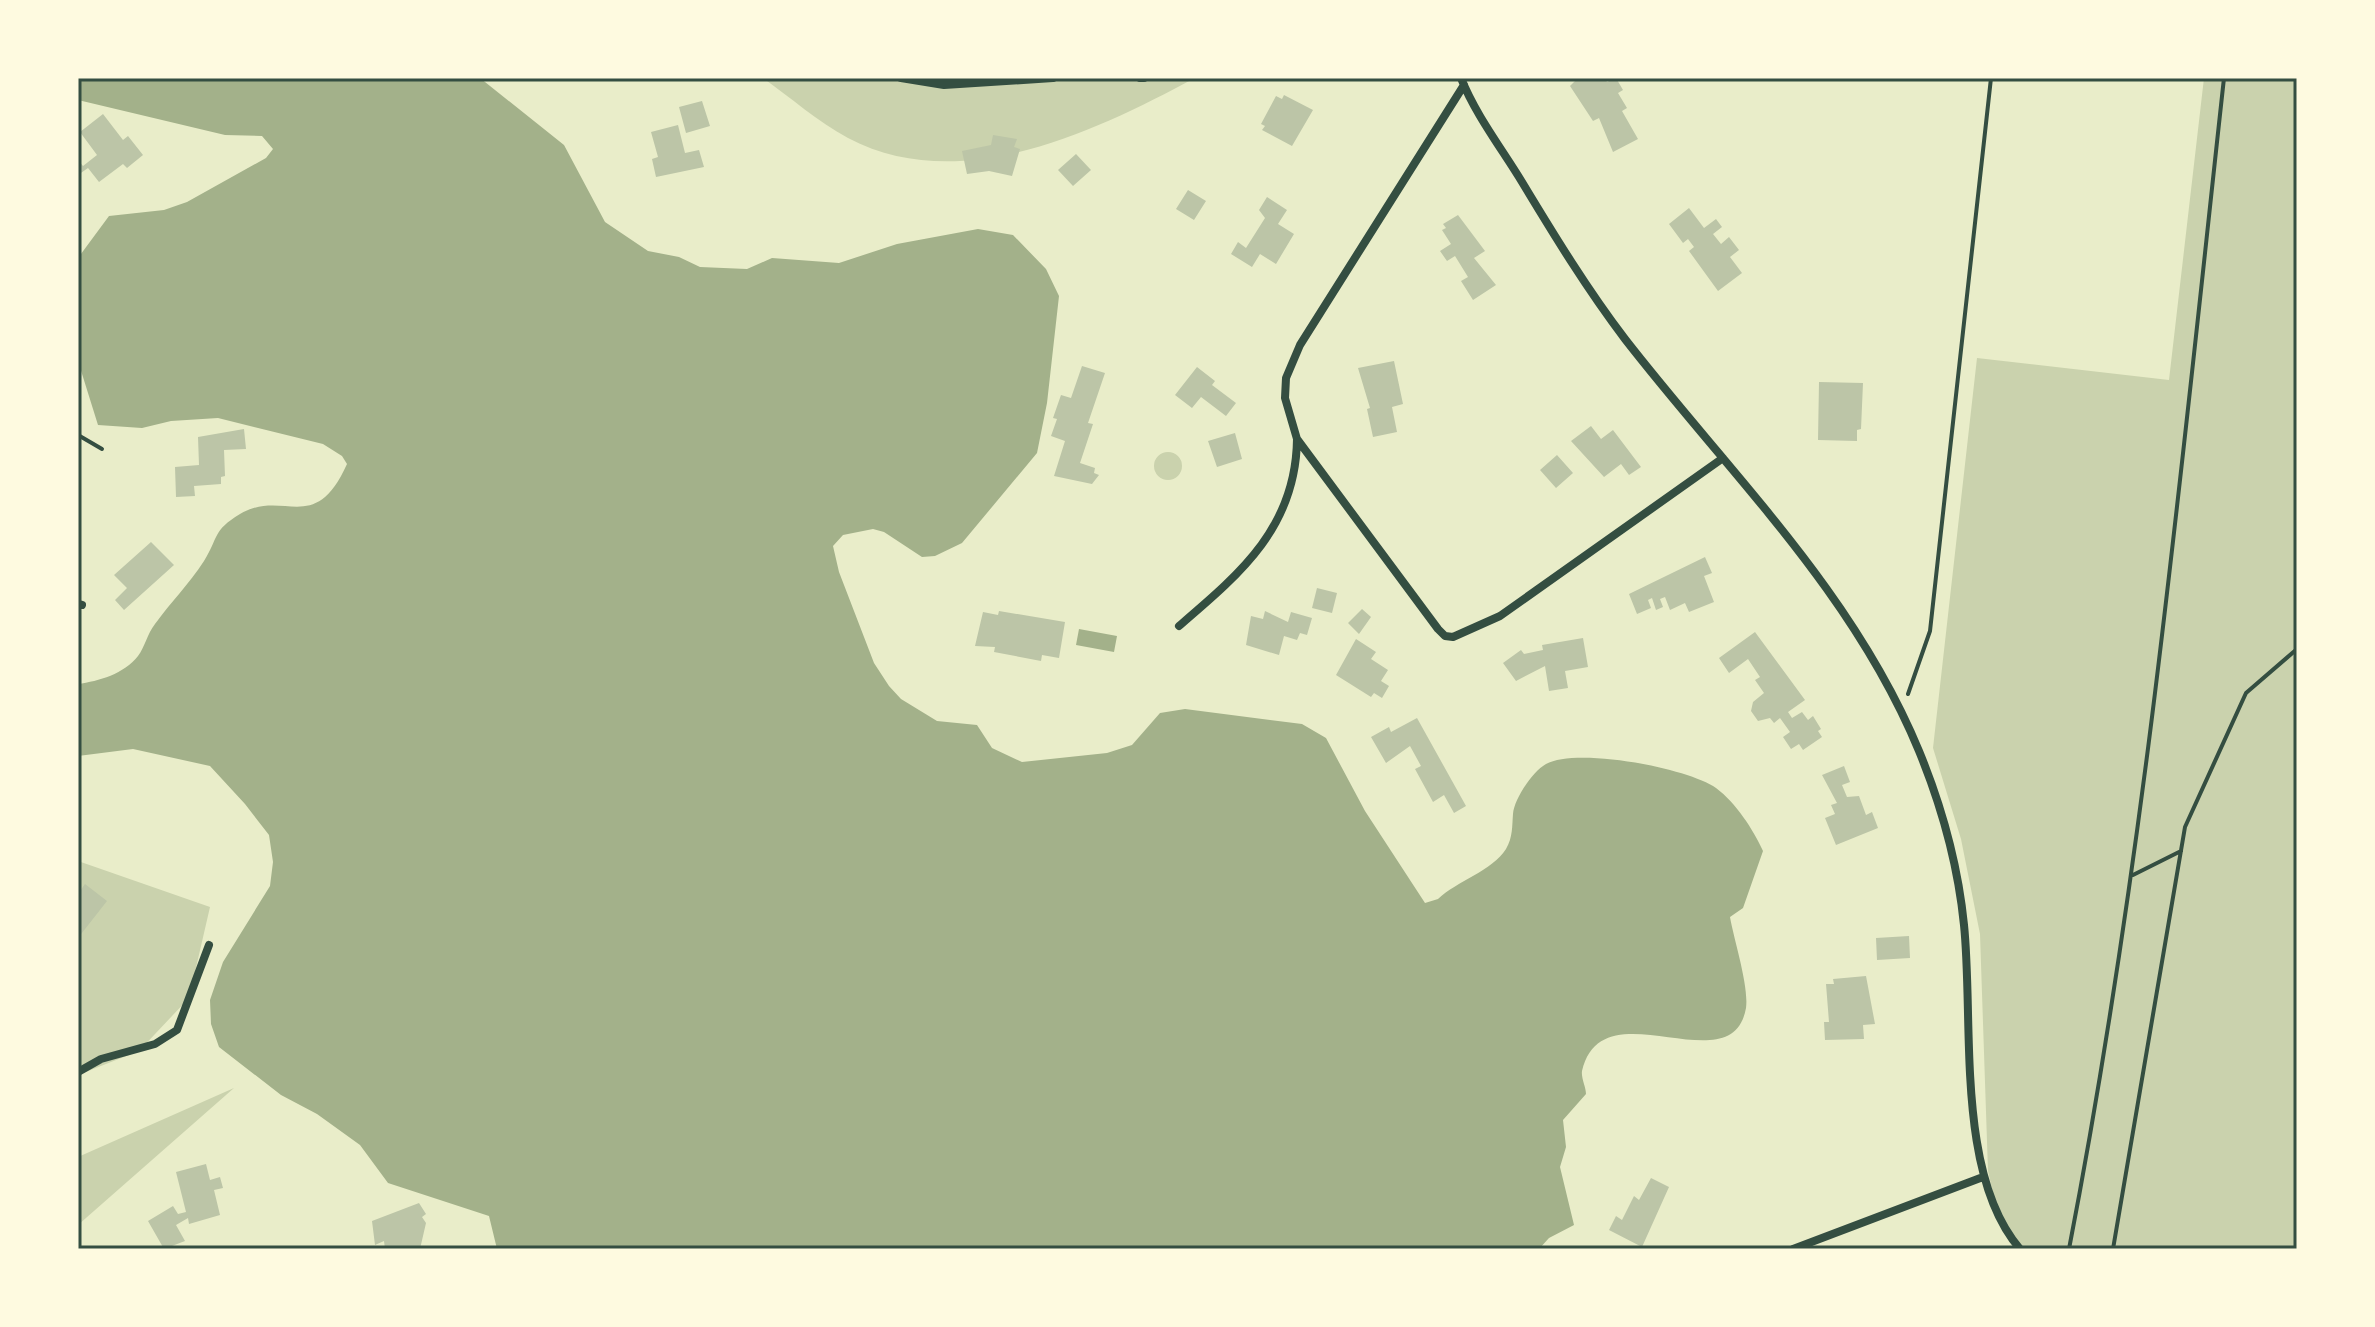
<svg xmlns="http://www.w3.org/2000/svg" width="2375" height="1327" font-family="'Open Sans',sans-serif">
<rect width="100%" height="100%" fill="#e9edc9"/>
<path fill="#cad2ad" d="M763,78H1195C1094,132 960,197 848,138C818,122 790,97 763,78Z
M2204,78H2297V1249H2021L1997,1211L1988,1171L1980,934L1961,839L1933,748L1977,358L2169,380Z
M1154 466a14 14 0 1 1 28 0a14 14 0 1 1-28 0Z
M78,861L210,907L189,998L139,1051L78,1075Z
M234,1088L78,1225V1157Z"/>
<path fill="#a3b18a" d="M78,78H480L564,145L605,222L648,251L679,257L700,267L747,269L772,258L839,263L897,244L978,229L1013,235L1046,269L1059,296L1047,403L1037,453L962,543L935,556L922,557L884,532L873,529L843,535L833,546L839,572L874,663L889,686L901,699L937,721L977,725L992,748L1022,762L1107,753L1132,745L1160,713L1185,709L1302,724L1326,738L1365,811L1425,903L1438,899C1457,881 1492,871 1506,849C1513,837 1512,826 1513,814C1514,799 1533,771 1546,764C1577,747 1688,768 1716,788C1736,803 1753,829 1763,851L1743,908L1730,917C1734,940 1749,986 1746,1008C1732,1087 1602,985 1582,1071C1581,1078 1586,1087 1586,1094L1563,1120L1566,1147L1560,1167L1574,1225L1549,1238L1539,1249H497L489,1216L388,1183L360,1145L317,1114L281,1095L219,1047L211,1024L210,1000L223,962L270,886L273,862L269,835L245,804L210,766L133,749L78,756V684C99,681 124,674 138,656C145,647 147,634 155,624C171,602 189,584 204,561C219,537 212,531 240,514C284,488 314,537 347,464L342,456L323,444L218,418L171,421L142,428L98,425L78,361V258L109,216L164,210L187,202L266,158L273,149L262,136L225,135L78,100Z
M1079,629L1117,636L1114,652L1076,645Z"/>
<path fill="#bcc5a7" d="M1578,78H1605L1607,82L1616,78L1623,90L1618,93L1627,108L1622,111L1638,139L1613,152L1599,118L1593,121L1570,86Z
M1284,95L1313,110L1292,146L1262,130L1265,126L1261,124L1276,96L1282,99Z
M702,101L710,126L686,133L679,107Z
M103,114L123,140L128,136L143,155L127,168L123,164L99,182L88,168L78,175V160L83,166L97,155L80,132Z
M678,125L685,153L699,150L704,167L656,177L652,159L658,157L651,132Z
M993,135L1017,139L1014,147L1020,149L1012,176L989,171L967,174L962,151L991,145Z
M1076,154L1091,170L1073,186L1058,170Z
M1188,190L1206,201L1194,220L1176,209Z
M1267,197L1287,210L1278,224L1294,234L1276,264L1260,254L1252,267L1231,254L1238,242L1246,248L1265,218L1259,210Z
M1689,208L1704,228L1716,219L1722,227L1713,234L1721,244L1729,237L1739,250L1730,257L1742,273L1718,291L1689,251L1694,247L1688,239L1683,243L1669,224Z
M1458,215L1485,251L1474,258L1496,285L1473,300L1461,281L1468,277L1455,256L1447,261L1440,251L1451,244L1442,230L1446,228L1443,224Z
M1394,361L1403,404L1392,407L1397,432L1373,437L1367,409L1370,408L1358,368Z
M1082,366L1105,373L1088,423L1093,424L1080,463L1095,468L1094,473L1099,475L1092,484L1054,476L1065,441L1051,436L1057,419L1053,418L1061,395L1071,398Z
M1197,367L1215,381L1212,385L1236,403L1226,416L1201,397L1192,408L1175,395Z
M1819,382L1863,383L1861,429L1857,430V441L1818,440Z
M1591,426L1601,439L1613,430L1641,467L1629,475L1621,464L1604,477L1571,441Z
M244,429L246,449L224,450L225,476L221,477V484L194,486L195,496L176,497L175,467L199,465L198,437Z
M1235,433L1242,459L1217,467L1208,441Z
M1557,455L1573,473L1556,488L1540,470Z
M151,542L174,565L124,610L115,600L127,588L114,575Z
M1705,557L1712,573L1704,576L1714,602L1689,612L1685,603L1670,610L1665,597L1660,599L1663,607L1656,610L1652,598L1648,600L1651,608L1637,614L1629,594Z
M1317,588L1337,593L1332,613L1312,608Z
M1362,609L1371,617L1359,634L1348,623Z
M999,611L1065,622L1059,658L1042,655L1041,661L994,652L995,647L975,646L983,612L998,615Z
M1265,611L1288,622L1291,612L1312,618L1307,635L1300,633L1297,640L1284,636L1279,655L1246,645L1251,616L1263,619Z
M1755,632L1805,700L1788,712L1792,718L1802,712L1808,720L1813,716L1821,729L1818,731L1822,737L1803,750L1799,744L1791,749L1783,737L1790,732L1780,718L1774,723L1770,718L1758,721L1751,711L1753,702L1764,693L1755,680L1760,677L1748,659L1729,673L1719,658Z
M1583,638L1588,667L1565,671L1568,688L1549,691L1545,666L1516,681L1503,663L1521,650L1524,654L1543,650L1542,645Z
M1356,639L1376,652L1371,659L1388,670L1381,681L1389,686L1382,698L1374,693L1371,697L1336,675Z
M1417,718L1466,806L1454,813L1444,795L1433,802L1415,769L1421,766L1410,746L1386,763L1371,737L1389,727L1391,732Z
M1844,766L1850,782L1842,785L1847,797L1859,796L1866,815L1872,812L1878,828L1836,845L1825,818L1835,814L1831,805L1837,803L1822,775Z
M85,884L107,901L78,938V894Z
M1909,936L1910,958L1877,960L1876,938Z
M1866,976L1875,1024L1863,1025L1864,1039L1825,1040L1824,1022H1829L1826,984H1834L1833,979Z
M206,1164L210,1180L220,1177L223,1188L214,1190L220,1215L189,1224L188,1218L176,1225L185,1241L164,1249L148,1221L173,1206L178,1214L186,1212L176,1172Z
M1651,1178L1669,1187L1642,1247L1609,1230L1616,1216L1622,1220L1634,1196L1639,1200Z
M419,1203L426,1214L422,1217L426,1223L420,1249H385L384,1241L375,1245L372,1221Z"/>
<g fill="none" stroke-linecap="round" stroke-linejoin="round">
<path stroke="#344e41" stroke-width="4" d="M1908,694L1930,631L1991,78
M2133,875L2181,851
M2069,1249C2144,862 2181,469 2224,78
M2113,1249L2185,827L2246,693L2297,649"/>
<path stroke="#344e41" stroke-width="4" d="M78,435L102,449"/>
<path stroke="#344e41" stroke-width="8" d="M901,78L944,85L1053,78
M1140,78H1144
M1461,78C1475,114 1502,149 1522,182C1554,235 1587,289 1625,339C1729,473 1853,591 1919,751C1942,807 1958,865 1964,925C1974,1021 1955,1174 2020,1249
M1464,85L1300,345L1286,378L1285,398L1297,439L1438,629L1445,636L1453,637L1500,616L1723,458
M78,604L82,605
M1179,626C1241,573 1296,527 1297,439
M78,1072L101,1059L155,1044L177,1030L209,945
M1793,1249L1983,1177"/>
</g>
<rect width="2375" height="1327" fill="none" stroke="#fefae0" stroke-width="160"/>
<rect x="80" y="80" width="2215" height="1167" fill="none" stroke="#344e41" stroke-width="3"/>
</svg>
